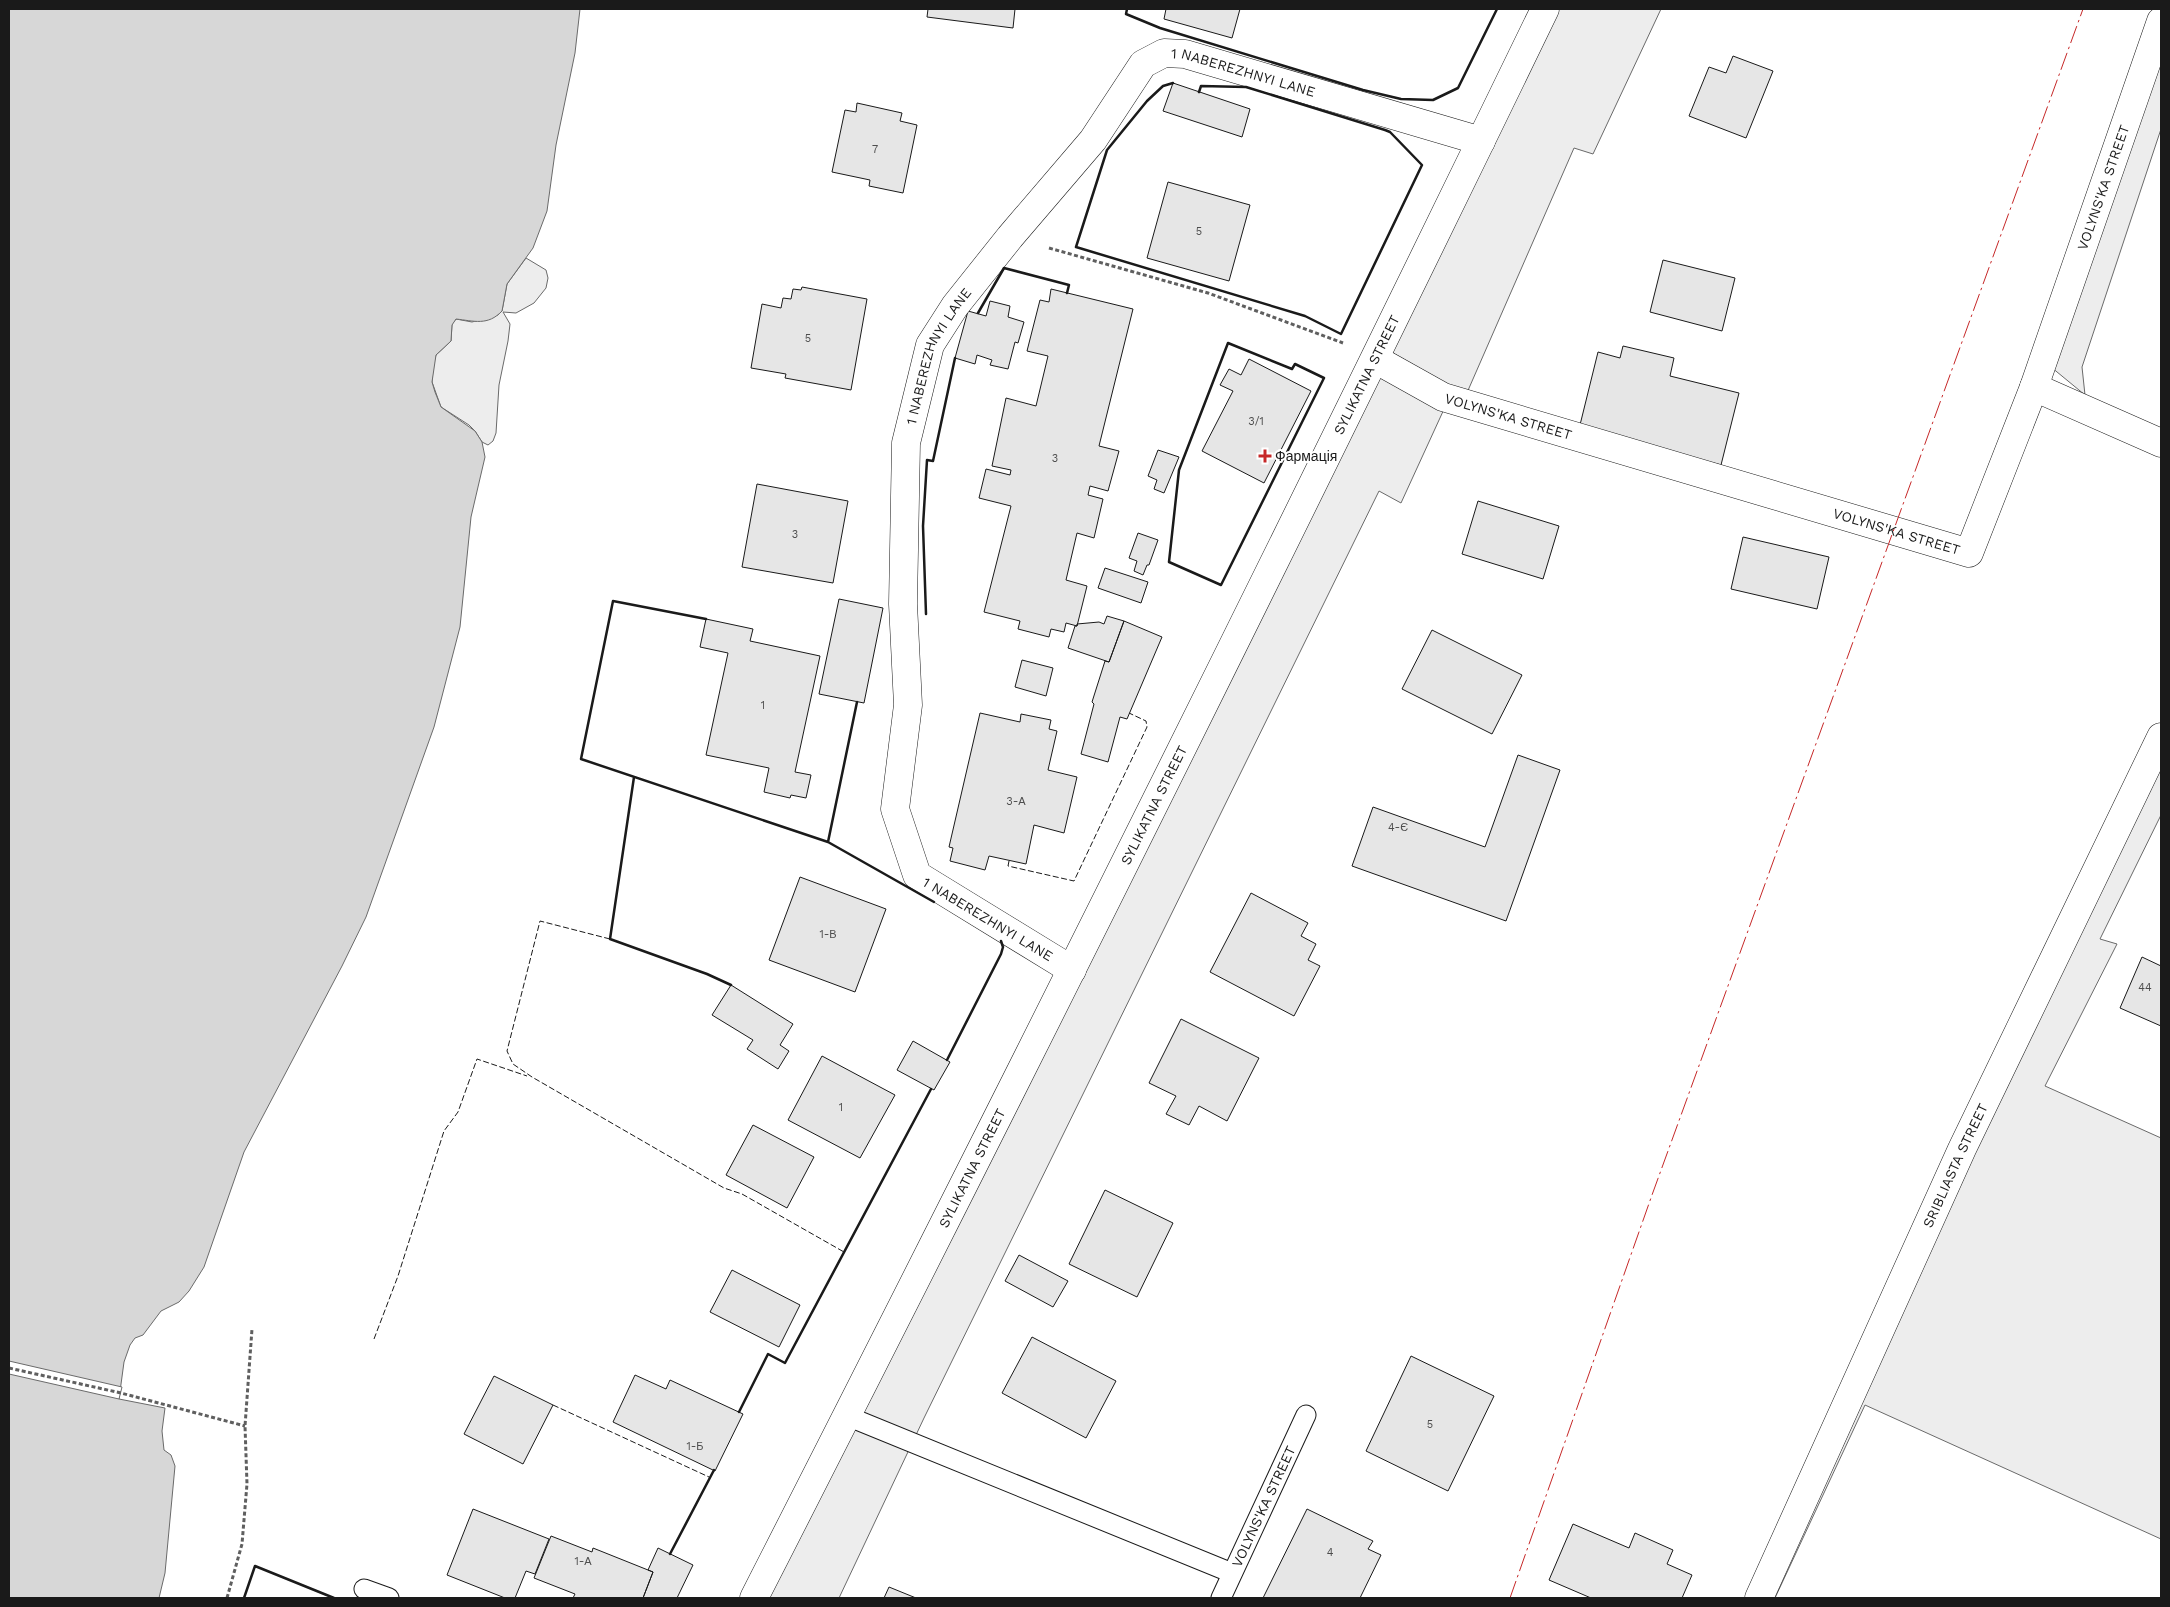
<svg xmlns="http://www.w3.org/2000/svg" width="2170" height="1607" font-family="'Work Sans',sans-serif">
<rect width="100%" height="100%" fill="#fff"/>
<path fill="#ededed" stroke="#6a6a6a" d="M1557,9H1661L1593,154L1574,148L1466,395L1391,352Z
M2161,9V129L2082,367L2085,395L2051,367Z
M526,258L546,270L548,278L546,288L534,303L516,313L503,312L510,324L508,341L499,385L496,433L493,441L488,445L482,442L475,431L469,425L441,407L432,382L433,365L436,355L451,341L452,324L456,319L472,322L498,315L502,311L507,284Z
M1379,378H1386L1445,407L1401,503L1379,491L924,1418L839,1598H758Z
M2161,730V815L2100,939L2117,944L2045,1086L2161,1138V1539L1865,1405L1775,1598H1758Z"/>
<path fill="#d7d7d7" stroke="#6a6a6a" d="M9,9H580L575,53L556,145L547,211L533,248L507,284L502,311C488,326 474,321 456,319L452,325L451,341L436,355L432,382L435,392L441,407L475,431L482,442L485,457L471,517L460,627L434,727L366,917L342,966L244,1152L204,1267L189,1291L179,1302L161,1311L143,1335L135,1338L130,1345L124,1362L119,1399L165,1408L162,1431L164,1450L171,1455L175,1466L165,1573L159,1598H9Z"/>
<path fill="#fff" stroke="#6a6a6a" d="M9,1361L122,1387L119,1399L9,1374Z"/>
<path fill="#e6e6e6" stroke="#1a1a1a" d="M928,9H1015L1013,28L927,17Z
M1166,9H1240L1232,38L1164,19Z
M1733,56L1773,71L1746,138L1689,116L1709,67L1726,73Z
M1173,83L1250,109L1242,137L1163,111Z
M857,103L902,113L900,121L917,125L903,193L869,186L870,180L832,172L845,110L856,112Z
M1168,182L1250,205L1229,281L1147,258Z
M1663,260L1735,278L1722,331L1650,312Z
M802,287L867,299L851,390L785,378L786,374L751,368L762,304L781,308L783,298L791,299L793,289L801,290Z
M1051,289L1133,309L1099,446L1119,451L1108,491L1090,486L1088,495L1103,499L1094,538L1077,533L1066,580L1087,586L1077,626L1066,623L1064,632L1051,629L1049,637L1018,629L1020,621L984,612L1011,506L979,498L986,469L1010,475L1011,470L992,466L1006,398L1036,406L1048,356L1027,351L1040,300L1049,302Z
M990,301L1010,306L1008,317L1024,322L1018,343L1015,342L1008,369L990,365L992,360L977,355L975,364L955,358L968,311L986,316Z
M1623,346L1674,358L1670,376L1739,393L1721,465L1579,429L1598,352L1620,358Z
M1249,359L1311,391L1264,483L1202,451L1233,391L1220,385L1229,369L1241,375Z
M1158,450L1179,457L1164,493L1154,489L1157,480L1148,476Z
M757,484L848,501L833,583L742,567Z
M1478,501L1559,526L1543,579L1462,554Z
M1138,533L1158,540L1149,565H1147L1143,575L1134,571L1137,561L1129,558Z
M1743,537L1829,557L1817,609L1731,589Z
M1105,568L1148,582L1141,603L1098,588Z
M839,599L883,608L864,703L819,694Z
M1107,616L1124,621L1109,662L1068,648L1075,626H1077V624L1099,622L1104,624Z
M706,619L753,629L750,641L820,656L795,772L811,775L806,798L791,795L790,798L764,792L769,768L706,755L728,653L700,647Z
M1124,621L1162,637L1127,719L1120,717L1108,762L1081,754L1094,704L1092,702L1105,661L1109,662Z
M1432,630L1522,675L1492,734L1402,689Z
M1022,660L1053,668L1046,696L1015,687Z
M980,713L1020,722L1021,714L1051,720L1049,729L1057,731L1048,770L1077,777L1064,833L1034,825L1026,864L989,856L985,870L950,861L953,848L949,847Z
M1518,755L1560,770L1506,921L1352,866L1373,807L1485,847Z
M800,877L886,909L855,992L769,960Z
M1251,893L1308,923L1301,936L1316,944L1308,960L1320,966L1294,1016L1210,972Z
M2142,957L2161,966V1026L2120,1008Z
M731,985L793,1024L780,1045L789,1051L778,1069L747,1049L753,1040L712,1015Z
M1181,1019L1259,1058L1227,1121L1199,1106L1189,1125L1166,1114L1176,1096L1149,1083Z
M913,1041L950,1062L934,1090L897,1070Z
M822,1056L895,1095L860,1158L788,1120Z
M753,1125L814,1157L787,1208L726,1175Z
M1105,1190L1173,1223L1137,1297L1069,1264Z
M1019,1255L1068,1281L1053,1307L1005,1281Z
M732,1270L800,1305L779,1347L710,1312Z
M1032,1337L1116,1381L1086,1438L1002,1393Z
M1411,1356L1494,1396L1448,1491L1366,1451Z
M635,1375L666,1389L670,1380L743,1414L715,1471L613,1422Z
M494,1376L553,1405L523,1464L464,1434Z
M473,1509L549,1539L535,1574L526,1571L515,1598H505L447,1575Z
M1307,1509L1373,1541L1368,1549L1381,1555L1360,1598H1263Z
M1573,1524L1629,1548L1635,1533L1673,1550L1667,1564L1692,1575L1682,1598H1591L1549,1580Z
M551,1536L592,1552L593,1548L653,1572L643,1598H573L575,1594L534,1578Z
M658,1548L693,1565L677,1598H643L653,1572L648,1570Z
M889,1587L916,1598H884Z"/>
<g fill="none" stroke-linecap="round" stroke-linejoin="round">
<g stroke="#1a1a1a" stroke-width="21">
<g id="service">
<path d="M847,1416L1232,1573"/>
<path d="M364,1589L389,1598"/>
<path id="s1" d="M1221,1598L1306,1415"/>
</g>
</g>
<g stroke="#1a1a1a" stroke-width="29">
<g id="minor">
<path id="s2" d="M1375,359L1443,397L1969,553L2034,387L2161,21"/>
<path d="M2034,387L2161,443"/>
<path id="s3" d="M1072,970L917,875L895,809L908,705L903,604L906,443L930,345L955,306L1010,237L1093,140L1143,64L1164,53L1185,54L1481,141"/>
<path id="s4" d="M1759,1598L1962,1149L2161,737"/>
</g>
</g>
<g stroke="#1a1a1a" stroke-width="29">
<g id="tertiary">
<path id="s5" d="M754,1598C1023,1071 1287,541 1545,9"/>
</g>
</g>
<path stroke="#5f5f5f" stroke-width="3" stroke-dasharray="4 2.5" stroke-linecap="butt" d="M1049,248L1208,293L1343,343
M9,1368L121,1393L245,1426
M227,1598L242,1544L247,1484L245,1426L252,1329"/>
<use href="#service" stroke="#fff" stroke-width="19"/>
<use href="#minor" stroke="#fff" stroke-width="28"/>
<use href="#tertiary" stroke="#fff" stroke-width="28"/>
<path stroke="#1a1a1a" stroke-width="1" stroke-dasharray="6 2.5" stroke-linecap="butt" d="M1009,861L1008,866L1074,881L1147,727L1146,721L1129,713
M610,939L540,921L507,1051L513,1064L532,1077L724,1188L742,1194L844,1252
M374,1339L398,1276L444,1131L458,1112L477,1059L527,1076
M553,1405L709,1477"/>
<path stroke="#1a1a1a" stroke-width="2.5" d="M1127,9L1126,14L1160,28L1363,90L1401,99L1433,100L1458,88L1497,9
M1173,83L1163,86L1147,101L1107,150L1076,247L1305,316L1341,334L1422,165L1390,132L1385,130L1246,87L1201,86L1199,92
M978,313L1004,268L1069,285L1067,293
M1228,343L1292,369L1295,364L1324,378L1221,585L1169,562L1179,470Z
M926,614L923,526L927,460L933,461L955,358
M706,619L613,601L581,759L828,842L857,702
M634,777L610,939L707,974L731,985
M828,842L934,902
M947,1060L1001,954L1003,947L1001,941
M739,1412L768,1354L785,1363L931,1089
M670,1554L714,1470
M244,1598L255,1566L334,1598"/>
<path stroke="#c62828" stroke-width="1" stroke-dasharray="18 4 2.5 4" stroke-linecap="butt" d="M1510,1598L1652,1195L2083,9"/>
</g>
<path fill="#c62828" stroke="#fff" stroke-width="2" d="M1262.5 448.5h5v5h5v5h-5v5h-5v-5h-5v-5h5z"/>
<g text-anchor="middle" stroke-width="4" stroke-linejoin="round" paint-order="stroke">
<g font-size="11" fill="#4d4d4d">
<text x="875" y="153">7</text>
<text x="1199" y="235">5</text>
<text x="808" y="342">5</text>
<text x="1256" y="425">3/1</text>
<text x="1055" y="462">3</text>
<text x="795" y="538">3</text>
<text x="763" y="709">1</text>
<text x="1016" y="805">3-А</text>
<text x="1398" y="831">4-Є</text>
<text x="828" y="938">1-В</text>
<text x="2145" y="991">44</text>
<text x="841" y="1111">1</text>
<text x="1430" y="1428">5</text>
<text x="695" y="1450">1-Б</text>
<text x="1330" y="1556">4</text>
<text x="583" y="1565">1-А</text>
</g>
<g font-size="14" fill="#1a1a1a" stroke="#fff">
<text dy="5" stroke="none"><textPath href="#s3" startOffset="1178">1 NABEREZHNYI LANE</textPath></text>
<text dy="5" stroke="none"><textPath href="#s2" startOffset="1016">VOLYNS'KA STREET</textPath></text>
<text dy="5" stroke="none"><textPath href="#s3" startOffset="712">1 NABEREZHNYI LANE</textPath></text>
<text dy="5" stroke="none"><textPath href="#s5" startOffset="1368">SYLIKATNA STREET</textPath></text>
<text dy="5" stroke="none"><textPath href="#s2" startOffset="146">VOLYNS'KA STREET</textPath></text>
<text dy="5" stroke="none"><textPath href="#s2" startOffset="551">VOLYNS'KA STREET</textPath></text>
<text dy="5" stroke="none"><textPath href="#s5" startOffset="888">SYLIKATNA STREET</textPath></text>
<text transform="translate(988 919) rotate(31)" y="5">1 NABEREZHNYI LANE</text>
<text dy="5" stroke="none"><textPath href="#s4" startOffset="475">SRIBLIASTA STREET</textPath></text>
<text dy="5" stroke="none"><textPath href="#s5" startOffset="482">SYLIKATNA STREET</textPath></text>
<text dy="5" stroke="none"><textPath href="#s1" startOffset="101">VOLYNS'KA STREET</textPath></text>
</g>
<g font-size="14" fill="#1a1a1a" stroke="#fff" text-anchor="start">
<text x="1275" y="461">Фармація</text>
</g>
</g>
<rect width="2170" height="1607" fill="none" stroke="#1a1a1a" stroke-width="20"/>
</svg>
